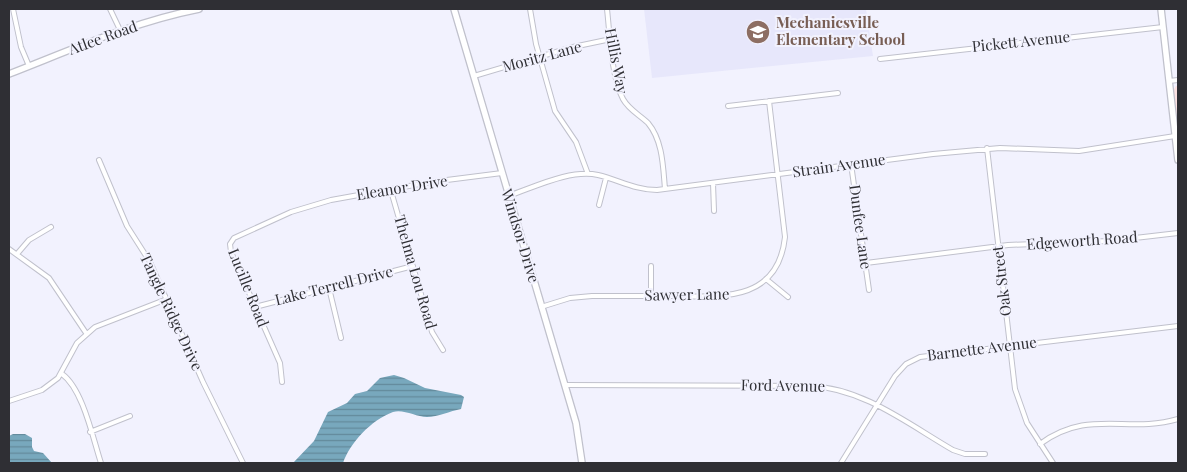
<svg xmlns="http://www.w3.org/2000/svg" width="1187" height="472" font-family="'Playfair Display',serif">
<defs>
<pattern id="water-rules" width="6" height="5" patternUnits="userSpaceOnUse" patternTransform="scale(1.25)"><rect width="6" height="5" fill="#78a8bd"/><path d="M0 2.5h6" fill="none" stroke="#63899a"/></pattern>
</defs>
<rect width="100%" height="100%" fill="#f2f2fe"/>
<path fill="#fde2e2" d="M1176,86H1178L1177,131L1173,91Z"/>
<path fill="#e7e7fb" d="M644,9H866L873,56L652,78Z"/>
<path fill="url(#water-rules)" d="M394,375L404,378L425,388L461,395L464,397L461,409C450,411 438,417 427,417C416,417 404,409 393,412C371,420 350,443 343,463H293L314,441L328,412L347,403L355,394L367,391L380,378Z
M13,434H25L32,438V447L34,451L43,453L52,463H9V436Z"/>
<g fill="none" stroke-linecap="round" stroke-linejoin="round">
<g stroke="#c0c1cc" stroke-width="6">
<path id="street" d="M13,9L21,47L29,66
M110,9L121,32
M530,9L536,44L555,111L576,142L588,174
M607,9C610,35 611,76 623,99C629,110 640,115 648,123C663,141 663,167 665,189
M880,59L1163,27
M474,76L573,47L611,39
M1169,81L1178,80
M728,106L838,93
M987,148L1015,389L1027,423L1053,463
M99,160L127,226L150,262L203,382L243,463
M851,164L869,290
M713,183L714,211
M391,191L432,332L443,350
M508,196C535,187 570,169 598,175C619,180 635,190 657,190L933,154L1000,148L1079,151L1175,136
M599,205L606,178
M9,249L49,278L86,333
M17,254L29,240L51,227
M866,263L1008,245L1109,241L1178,233
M766,279L788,297
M329,288L341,338
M651,296V266
M255,307L413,266
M541,307L570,298L592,296C619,296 646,296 672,296C722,297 778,302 785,237L769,101
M62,374C83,389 93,439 101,463
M282,382L280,363L231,252L230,244L234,238L291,212L331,200L431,182L502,173
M565,385L810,386C863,388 908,424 953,450L965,454H985
M9,401L42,390L58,378L77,343L95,327L167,299
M90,432L130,416
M1040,444C1089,408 1127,434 1178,419
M841,463L895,376L906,364L920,357L1178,326"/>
</g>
<g stroke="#c0c1cc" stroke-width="8">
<path id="secondary" d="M454,9L576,423L582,463
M1161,9L1178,160
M9,74C71,50 133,22 199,9"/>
</g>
<use href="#street" stroke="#fff" stroke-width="4"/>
<use href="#secondary" stroke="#fff" stroke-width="5.5"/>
</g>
<defs>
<g id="school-disc" transform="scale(1.25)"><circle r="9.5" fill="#8d6e63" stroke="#f2f2fe"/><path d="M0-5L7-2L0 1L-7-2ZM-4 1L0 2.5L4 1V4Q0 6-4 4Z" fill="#fff"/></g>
</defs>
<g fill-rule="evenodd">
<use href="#school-disc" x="758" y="32"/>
</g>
<g text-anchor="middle" stroke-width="4" stroke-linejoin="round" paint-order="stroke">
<g font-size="15" font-weight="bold" fill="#785e54" stroke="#f2f2fe" text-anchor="start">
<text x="776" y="28">Mechanicsville<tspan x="776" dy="17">Elementary School</tspan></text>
</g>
<g font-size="15" fill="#2f2f34" stroke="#f2f2fe">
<text transform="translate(103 38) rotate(-20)" y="5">Atlee Road</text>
<text transform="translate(1021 42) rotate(-6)" y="5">Pickett Avenue</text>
<text transform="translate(542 57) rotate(-15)" y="5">Moritz Lane</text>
<text transform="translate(616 61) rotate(79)" y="5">Hillis Way</text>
<text transform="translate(839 166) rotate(-8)" y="5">Strain Avenue</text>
<text transform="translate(402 188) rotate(-9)" y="5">Eleanor Drive</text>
<text transform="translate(860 227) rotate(82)" y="5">Dunfee Lane</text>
<text transform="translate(520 236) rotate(73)" y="5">Windsor Drive</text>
<text transform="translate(1082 241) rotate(-4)" y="5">Edgeworth Road</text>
<text transform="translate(415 272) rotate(74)" y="5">Thelma Lou Road</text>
<text transform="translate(1002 281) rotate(-97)" y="5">Oak Street</text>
<text transform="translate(334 286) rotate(-14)" y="5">Lake Terrell Drive</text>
<text transform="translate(248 288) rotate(68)" y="5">Lucille Road</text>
<text transform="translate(687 295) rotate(-1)" y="5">Sawyer Lane</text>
<text transform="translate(171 312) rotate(65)" y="5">Tangle Ridge Drive</text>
<text transform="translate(982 349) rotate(-7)" y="5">Barnette Avenue</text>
<text transform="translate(783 386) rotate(1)" y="5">Ford Avenue</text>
</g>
</g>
<rect width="1187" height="472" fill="none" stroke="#2f2f34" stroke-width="20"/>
</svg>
